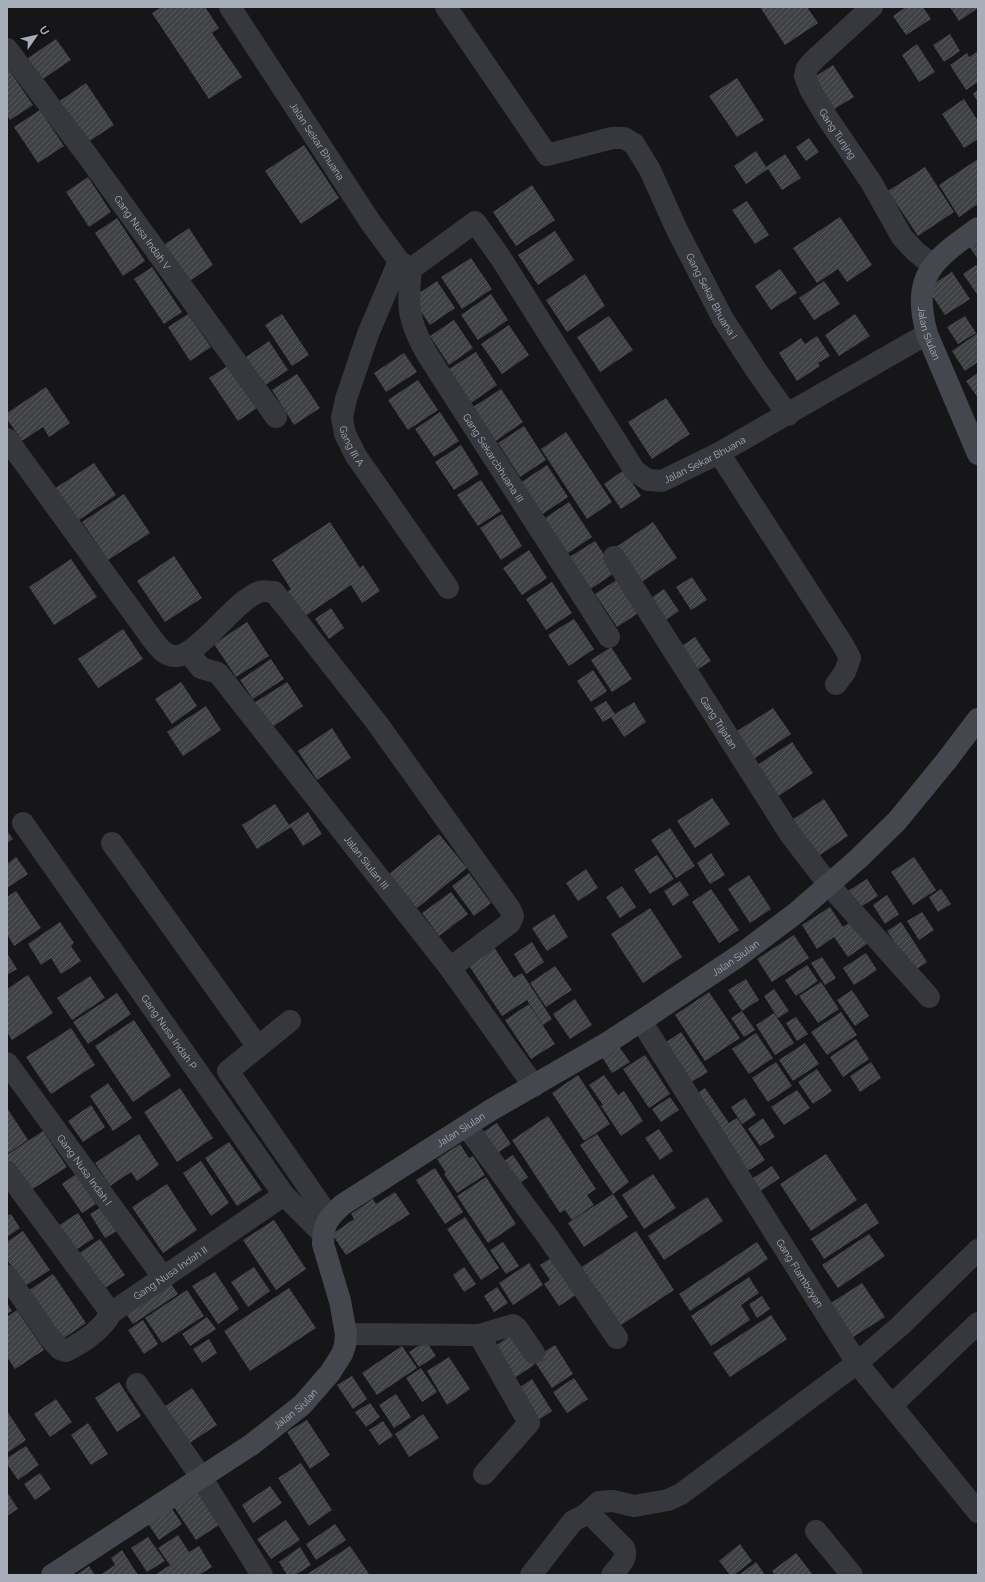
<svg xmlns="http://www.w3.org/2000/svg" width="985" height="1582" font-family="Raleway,sans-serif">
<defs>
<pattern id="building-hatch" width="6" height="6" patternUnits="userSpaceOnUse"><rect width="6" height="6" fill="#404145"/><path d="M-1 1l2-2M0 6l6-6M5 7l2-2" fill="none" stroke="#595a5e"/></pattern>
</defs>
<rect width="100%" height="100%" fill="#161618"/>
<path fill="url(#building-hatch)" d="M162,7H205L219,28L212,33L242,77L209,99L152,13Z
M760,7H807L818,23L785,45Z
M906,7H923L931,19L906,35L893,16Z
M950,7H978V8L959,21Z
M950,34L960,51L944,62L933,45Z
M56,39L71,60L40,81L25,60Z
M917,44L935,72L919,82L902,55Z
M978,51V82L966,90L950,65L967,53L969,57Z
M833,65L854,97L834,109L813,78Z
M7,67L33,105L10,120L7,115Z
M737,78L764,120L737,137L709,96Z
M86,83L114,125L85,144L58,102Z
M978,90V102L973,94Z
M964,99L978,121V139L964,148L942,114Z
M40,110L64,146L38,163L14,127Z
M809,138L819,152L806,161L796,147Z
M304,145L339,198L301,224L265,171Z
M756,151L766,167L785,154L801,178L782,190L768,169L746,184L734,166Z
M978,159V204L959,217L939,185Z
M925,167L954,212L918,236L888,191Z
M88,177L111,212L89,227L66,192Z
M532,185L555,220L516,246L493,212Z
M747,201L769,235L755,244L732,210Z
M840,217L872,265L847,282L838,269L817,283L793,248Z
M117,218L145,261L123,276L95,233Z
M189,228L213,265L187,283L162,246Z
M555,231L574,260L538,285L518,255Z
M978,238V259L968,245Z
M471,258L492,289L462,309L441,277Z
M976,265L978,267L977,294L963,274Z
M152,267L182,312L164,324L134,279Z
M780,269L797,293L771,310L755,286Z
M952,272L970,299L945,315L927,288Z
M585,274L605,306L567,332L546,300Z
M437,281L455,308L430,325L412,298Z
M824,281L840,304L814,320L799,298Z
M491,294L508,320L478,340L461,315Z
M188,314L211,347L190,361L168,327Z
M282,314L309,355L292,366L265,325Z
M855,314L870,336L839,356L825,335Z
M609,316L633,350L600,372L577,337Z
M965,316L976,333L958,344L947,327Z
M454,320L473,348L449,365L430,336Z
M509,325L529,355L502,374L481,344Z
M978,333V362L965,371L952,351Z
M817,336L830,356L818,363L820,366L797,381L779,353L801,338L805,344Z
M269,341L288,370L264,386L246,357Z
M476,352L497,385L471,403L449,369Z
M404,353L417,372L386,392L374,373Z
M232,363L260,406L238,421L209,378Z
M978,373V398L966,381Z
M297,374L320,408L294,425L272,390Z
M418,380L438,410L408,430L388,400Z
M46,387L70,423L49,437L43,427L22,441L7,419V413Z
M501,389L523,422L493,443L470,409Z
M666,398L690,434L652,459L628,422Z
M440,412L459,441L434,457L415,429Z
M524,426L546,460L520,477L498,443Z
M566,432L612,502L587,519L541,449Z
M461,445L479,474L454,490L435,462Z
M94,463L116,495L76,522L54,489Z
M547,465L568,497L541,515L520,483Z
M624,470L641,496L621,509L604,484Z
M481,480L501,511L478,526L457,495Z
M124,494L150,533L108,560L82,522Z
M569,502L592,537L565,555L542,520Z
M502,514L522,546L501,560L480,528Z
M330,522L360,568L363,565L380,591L362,603L351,585L304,617L287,592L291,589L272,560Z
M653,522L677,558L640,583L616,547Z
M595,541L616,572L589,590L568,558Z
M529,550L547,578L522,595L503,568Z
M174,556L202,598L165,622L137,581Z
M71,559L97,597L54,625L29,587Z
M692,577L707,600L691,610L676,587Z
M618,579L640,612L617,627L595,594Z
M552,582L572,613L546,630L526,599Z
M664,589L679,611L663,622L648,600Z
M331,608L344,628L329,639L315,619Z
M574,619L594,649L569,666L548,635Z
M247,622L269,656L236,677L214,644Z
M123,629L143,659L98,688L78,659Z
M695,637L711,661L692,673L676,650Z
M611,647L632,679L612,692L591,660Z
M271,659L284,679L253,699L240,680Z
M593,670L607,691L591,702L577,681Z
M181,682L197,706L172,724L155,699Z
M287,682L303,706L268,730L251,705Z
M606,701L615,714L634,702L646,722L624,737L611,717L603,722L594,708Z
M206,706L221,730L183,756L167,732Z
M773,708L791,734L752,760L734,733Z
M332,728L351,758L317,780L298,751Z
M792,742L813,773L774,799L753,768Z
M712,798L730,824L695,848L677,821Z
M824,799L848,836L814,859L789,822Z
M275,804L289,825L308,812L322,834L303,846L291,827L257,849L242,825Z
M670,828L695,866L676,878L651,840Z
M7,831L13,839L7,843Z
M439,834L467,868L417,908L389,874Z
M711,853L725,875L710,884L697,863Z
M657,855L674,879L650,894L634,870Z
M16,857L28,874L7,888V864Z
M914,857L936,890L913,905L891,872Z
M586,869L598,888L578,901L566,883Z
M469,873L491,903L474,916L452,886Z
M749,875L771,909L750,923L728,889Z
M867,879L878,896L859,908L848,891Z
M680,881L689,895L673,906L664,891Z
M622,886L636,907L620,918L606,897Z
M711,889L739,930L719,943L692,902Z
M941,889L951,904L938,912L929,897Z
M16,891L41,928L14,946L7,934V897Z
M451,892L468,914L439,936L422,913Z
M887,895L899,914L885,924L873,905Z
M830,907L843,927L853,920L868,943L848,957L834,937L817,949L802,925Z
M650,908L682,957L643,983L611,934Z
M922,912L934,930L919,940L907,921Z
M554,914L568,937L547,951L532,928Z
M60,922L74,943L71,946L81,961L61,974L51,958L41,965L28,944Z
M901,922L927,962L914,971L887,931Z
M794,935L809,958L772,982L757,959Z
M532,942L544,962L526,974L514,954Z
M492,944L514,978L522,973L552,1019L543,1025L527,1000L502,1016L466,961Z
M7,953L17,969L7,975Z
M866,953L877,970L854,985L843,968Z
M822,957L836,978L825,985L811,963Z
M807,965L818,981L796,996L785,980Z
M555,966L572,990L546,1007L530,983Z
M28,975L53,1013L12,1040L7,1032V989Z
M90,976L105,998L72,1020L57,998Z
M746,979L759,1000L742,1011L728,990Z
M821,982L839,1009L818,1023L799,996Z
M774,989L789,1011L778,1018L764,996Z
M852,990L869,1016L855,1026L837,1000Z
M709,992L740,1038L705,1061L675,1015Z
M117,993L131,1014L88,1044L73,1022Z
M575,999L592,1025L570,1039L553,1014Z
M529,1004L555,1044L531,1059L505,1020Z
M742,1011L755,1030L744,1037L731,1018Z
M841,1012L857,1035L827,1055L811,1032Z
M774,1013L794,1043L775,1055L756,1025Z
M796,1017L808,1034L797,1041L786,1023Z
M134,1020L171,1076L133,1102L95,1046Z
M71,1028L95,1065L51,1094L26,1057Z
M681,1032L708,1072L688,1084L662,1045Z
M756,1033L773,1058L749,1074L732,1049Z
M856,1039L869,1059L843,1077L830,1057Z
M805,1043L819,1064L793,1081L779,1060Z
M617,1044L630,1062L612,1073L601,1055Z
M645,1055L670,1094L649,1108L623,1069Z
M776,1062L792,1086L768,1102L752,1078Z
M871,1062L881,1078L860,1092L850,1076Z
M817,1069L832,1091L813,1104L798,1082Z
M578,1075L610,1124L584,1141L552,1093Z
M604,1075L618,1095L624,1091L643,1121L621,1136L601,1106L603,1105L589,1085Z
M108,1083L132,1118L113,1131L90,1096Z
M180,1088L213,1138L177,1162L144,1112Z
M705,1088L729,1123L737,1118L765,1160L746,1172L692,1097Z
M797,1090L810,1108L784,1125L771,1107Z
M670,1097L679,1110L661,1122L652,1109Z
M745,1098L756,1115L742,1124L731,1107Z
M91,1105L105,1127L83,1142L68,1121Z
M7,1108L28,1140L7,1154Z
M548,1116L596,1189L587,1195L594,1205L572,1220L565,1210L560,1213L512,1140Z
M763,1118L775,1137L760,1146L748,1129Z
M497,1123L511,1144L494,1155L480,1134Z
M659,1129L673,1151L660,1160L645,1138Z
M43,1131L67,1167L28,1192L7,1160V1155Z
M139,1134L159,1165L137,1181L131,1172L110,1186L95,1163Z
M597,1134L629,1182L613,1194L580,1145Z
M229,1142L262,1190L237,1206L205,1158Z
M460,1144L469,1158L473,1156L485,1175L457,1193L444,1174L446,1173L437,1159Z
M826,1154L857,1200L811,1231L780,1184Z
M513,1155L528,1177L516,1186L501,1163Z
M201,1161L229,1203L211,1216L183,1173Z
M772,1166L780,1178L756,1194L747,1182Z
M435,1168L463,1212L445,1224L416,1180Z
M76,1174L96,1204L82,1213L62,1184Z
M653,1174L676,1208L644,1229L622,1195Z
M486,1177L516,1224L488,1243L457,1196Z
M167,1184L197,1230L163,1253L132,1207Z
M395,1192L410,1214L346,1255L332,1234L354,1219L351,1214L373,1199L376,1204Z
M613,1194L628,1217L584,1247L568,1223Z
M707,1197L723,1221L664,1260L648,1236Z
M866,1203L879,1223L824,1259L811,1239Z
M103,1206L119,1230L105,1238L90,1214Z
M78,1213L94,1238L68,1255L52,1230Z
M11,1214L20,1228L7,1237V1216Z
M465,1217L499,1268L481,1280L447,1229Z
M274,1220L306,1269L276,1290L243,1240Z
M23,1231L50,1270L25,1286L7,1260V1242Z
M636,1231L674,1290L615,1329L577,1270Z
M869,1234L885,1256L838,1288L822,1265Z
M100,1239L125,1275L99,1292L75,1256Z
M503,1242L519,1266L506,1274L490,1250Z
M757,1242L768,1259L690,1311L679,1294Z
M554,1256L579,1293L559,1306L544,1284L550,1280L540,1265Z
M529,1263L543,1285L513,1305L499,1283Z
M254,1267L270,1291L248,1307L231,1282Z
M464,1267L476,1284L464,1292L453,1275Z
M215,1272L239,1309L218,1324L192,1286Z
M53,1274L86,1323L57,1343L25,1293Z
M749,1277L759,1293L741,1305L750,1320L711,1346L691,1316Z
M167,1278L178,1294L133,1324L122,1308Z
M862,1283L885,1317L853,1337L831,1303Z
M497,1287L508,1303L494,1312L484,1296Z
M289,1288L316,1328L250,1371L224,1331Z
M187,1290L204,1316L162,1343L145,1318Z
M762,1296L770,1309L757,1318L749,1304Z
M7,1303L12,1311L7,1314Z
M17,1310L44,1350L15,1369L7,1357V1317Z
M771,1315L787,1339L730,1377L713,1353Z
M207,1317L216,1329L190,1346L182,1334Z
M143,1320L158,1344L144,1354L128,1330Z
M513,1334L534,1365L510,1381L489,1350Z
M209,1339L217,1353L202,1363L193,1349Z
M426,1341L436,1356L419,1367L409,1352Z
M555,1345L573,1374L552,1388L533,1359Z
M402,1346L417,1368L377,1395L362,1373Z
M449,1357L470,1389L447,1405L427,1371Z
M421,1368L437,1392L422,1402L406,1378Z
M352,1376L367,1399L353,1409L337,1385Z
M574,1378L588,1399L567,1413L553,1392Z
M532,1379L552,1411L537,1421L516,1390Z
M119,1382L141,1416L117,1432L95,1398Z
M192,1388L217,1425L185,1446L161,1409Z
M396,1394L411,1417L394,1428L379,1405Z
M56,1399L72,1422L50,1437L34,1414Z
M370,1403L380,1417L366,1427L355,1412Z
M7,1411L26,1440L7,1453Z
M423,1414L439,1438L409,1457L395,1434Z
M307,1420L330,1455L310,1469L287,1432Z
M383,1421L393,1436L379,1445L369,1430Z
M88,1423L108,1454L91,1465L71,1435Z
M26,1446L39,1465L18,1480L7,1464V1458Z
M301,1463L332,1510L309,1526L278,1478Z
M40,1473L51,1489L35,1500L24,1484Z
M270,1486L282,1503L253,1523L242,1505Z
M197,1491L219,1525L196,1540L174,1507Z
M7,1492L18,1509L7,1516Z
M171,1507L182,1524L159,1540L147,1522Z
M286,1520L300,1540L271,1559L257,1539Z
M335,1524L346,1540L316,1560L306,1544Z
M178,1535L189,1552L199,1546L212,1567L199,1575H155L170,1565L158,1548Z
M148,1537L165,1561L147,1572L131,1548Z
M740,1544L752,1561L734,1575H730L719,1561Z
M350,1546L369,1574L368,1575H306Z
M300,1547L311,1565L295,1575H287L279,1562Z
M122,1550L138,1575H100L115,1565L111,1558Z
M796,1553L813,1575H775L772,1571Z
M756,1562L765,1575H739Z
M89,1566L95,1575H76Z"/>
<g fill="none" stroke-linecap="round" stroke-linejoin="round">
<g stroke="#36383d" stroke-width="22">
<path id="s1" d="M230,7L371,223L399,261L410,269"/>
<path id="s2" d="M446,7L547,155L612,138H624L634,144L650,170L677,230L723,319L756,370L788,415"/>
<path id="s3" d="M872,7L814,60L807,68L805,76L810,89L828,119L871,182L902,237L916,252L933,265"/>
<path id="s4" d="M7,49L87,155L276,417"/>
<path id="s5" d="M399,261L368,334L346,399L342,418L345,434L356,456L448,588"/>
<path id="s6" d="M411,269L475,222L500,257L635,471L648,480L662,481L719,453L927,334"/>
<path id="s7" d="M411,269C407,307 408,321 427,354L609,637"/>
<path d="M7,439L153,640C159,648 166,657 177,656C199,655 234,601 259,592C263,590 269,592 274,592L287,608L377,723L510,909L513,916L510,923L450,968"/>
<path d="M719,453L843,645L850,658L845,672L836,684"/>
<path id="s8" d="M614,557L790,834L829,885L929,997"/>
<path id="s9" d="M188,652L201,668L218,673L450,968L534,1086"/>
<path id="s10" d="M23,823L284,1195L323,1234"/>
<path d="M112,843L258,1047"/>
<path d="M290,1021L228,1071L329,1217"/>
<path id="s11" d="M641,1021L857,1363L978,1512"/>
<path id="s12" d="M7,1063L163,1277"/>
<path d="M467,1127L548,1237L617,1338"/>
<path d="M7,1172L111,1313"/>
<path id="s13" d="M7,1276L50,1338L60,1349L66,1351C82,1343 103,1329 111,1313L284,1195"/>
<path d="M346,1334L479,1335L513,1325L517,1328L534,1353"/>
<path d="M479,1335L529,1423L484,1474"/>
<path d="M137,1384L201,1477L262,1575"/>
<path d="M892,1405L978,1323"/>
<path d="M585,1515L599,1502L613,1501L634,1506L668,1500L681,1494L857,1363L900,1326L978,1250"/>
<path d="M816,1531L852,1575"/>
<path d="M531,1575L573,1521L585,1515L592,1516L624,1548C629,1558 618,1567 612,1575"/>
</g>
<g stroke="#44474e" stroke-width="22">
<path id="s14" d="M978,228C933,260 911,275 927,334L978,454"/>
<path id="s15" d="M52,1575L251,1445L302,1405L330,1373L342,1354L345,1345L346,1334L340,1301L323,1244C323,1224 328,1218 342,1205L491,1110L607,1043L641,1021L740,955L796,913L858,859L897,821L947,760L978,719"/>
</g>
</g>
<g text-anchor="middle" stroke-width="3" stroke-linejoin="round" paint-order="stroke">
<g font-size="10" fill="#a7adb9" stroke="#111113">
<text dy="4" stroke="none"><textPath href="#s3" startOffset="164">Gang Tunjng</textPath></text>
<text dy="4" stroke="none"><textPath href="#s1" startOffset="160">Jalan Sekar Bhuana</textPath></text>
<text dy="4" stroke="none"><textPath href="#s4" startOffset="228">Gang Nusa Indah V</textPath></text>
<text dy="4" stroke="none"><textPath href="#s2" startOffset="441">Gang Sekar Bhuana I</textPath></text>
<text dy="4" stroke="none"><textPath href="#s14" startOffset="130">Jalan Siulan</textPath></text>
<text dy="4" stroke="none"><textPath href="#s5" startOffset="197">Gang III A</textPath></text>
<text dy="4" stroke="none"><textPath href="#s7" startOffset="212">Gang Sekarcbhuana III</textPath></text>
<text dy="4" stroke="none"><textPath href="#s6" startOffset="453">Jalan Sekar Bhuana</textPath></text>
<text dy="4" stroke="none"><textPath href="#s8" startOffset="196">Gang Trijatan</textPath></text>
<text dy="4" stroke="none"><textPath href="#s9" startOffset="279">Jalan Siulan III</textPath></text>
<text dy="4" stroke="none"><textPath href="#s15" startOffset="991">Jalan Siulan</textPath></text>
<text dy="4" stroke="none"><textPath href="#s10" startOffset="255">Gang Nusa Indah P</textPath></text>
<text dy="4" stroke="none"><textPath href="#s15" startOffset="667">Jalan Siulan</textPath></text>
<text dy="4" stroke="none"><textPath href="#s12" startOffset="132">Gang Nusa Indah I</textPath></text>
<text dy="4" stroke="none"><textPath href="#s13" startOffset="228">Gang Nusa Indah II</textPath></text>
<text dy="4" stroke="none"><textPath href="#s11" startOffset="298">Gang Flamboyan</textPath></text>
<text dy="4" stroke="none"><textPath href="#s15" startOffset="295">Jalan Siulan</textPath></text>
</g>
</g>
<rect width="985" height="1582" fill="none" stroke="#a7adb9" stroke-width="16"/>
<g transform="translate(36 36) rotate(56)" stroke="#111113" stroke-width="3" paint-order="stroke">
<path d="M0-3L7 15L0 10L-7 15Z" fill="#a7adb9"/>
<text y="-6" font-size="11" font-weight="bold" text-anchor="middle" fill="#a7adb9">U</text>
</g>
</svg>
